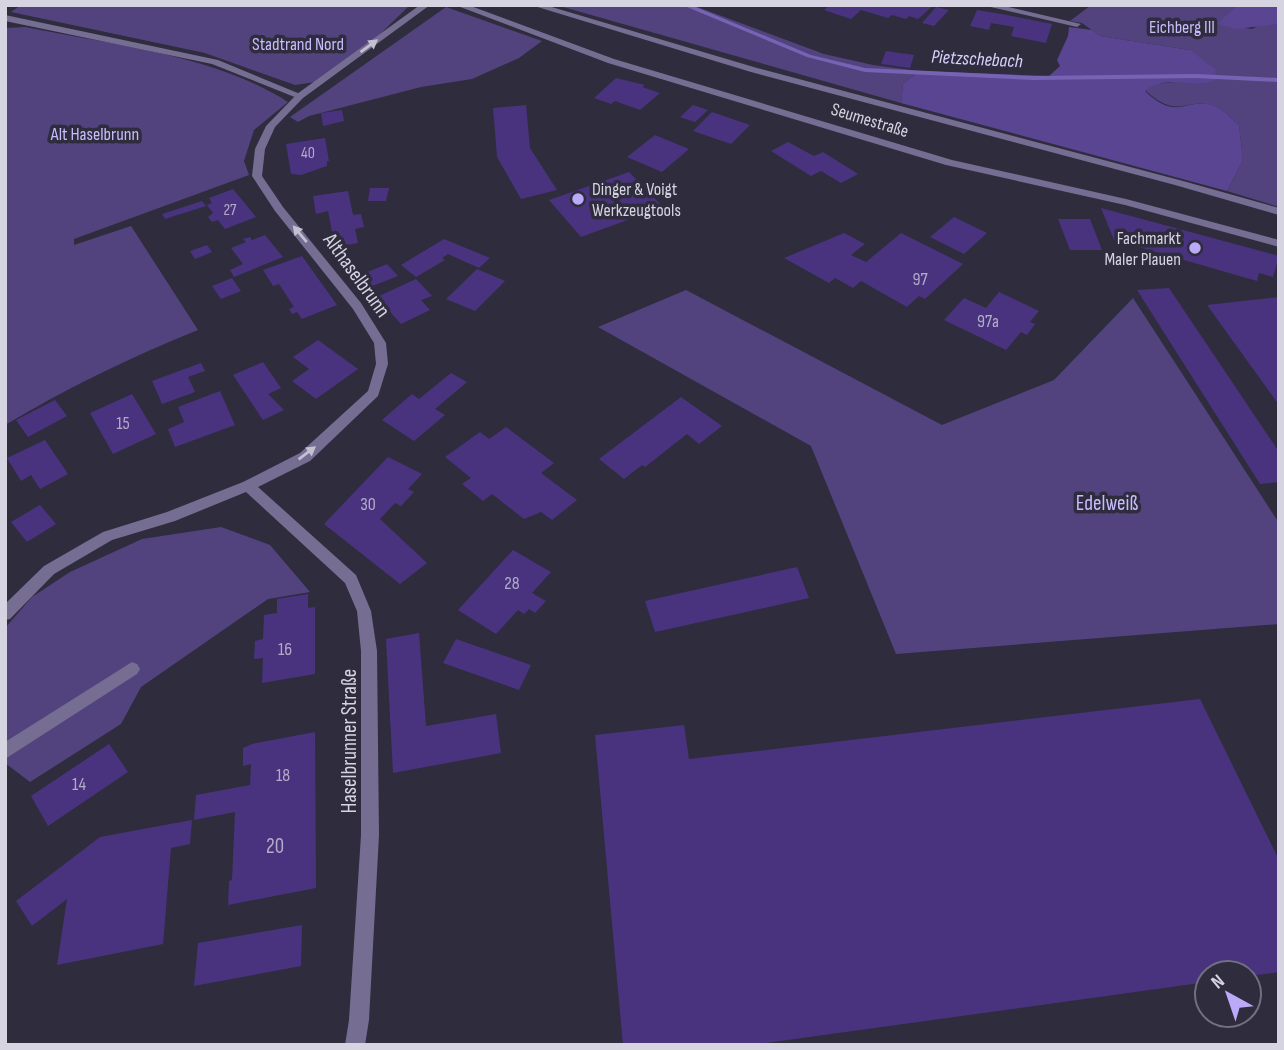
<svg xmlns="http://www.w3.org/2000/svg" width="1284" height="1050" font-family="'Sofia Sans Condensed',sans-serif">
<rect width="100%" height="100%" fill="#2f2c3e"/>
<path fill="#52437f" d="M21,5H410L377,37L315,82L295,85L205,53L11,12Z
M556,5H692L824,54L873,65L919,71L903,84L901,103Z
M1091,5H1237L1218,24L1252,29L1260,25L1279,24V207L1227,191L1243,160L1239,125C1232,120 1225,110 1217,107C1187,94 1180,123 1145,90L1153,84L1176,82L1190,50L1100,36L1082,23L1070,21Z
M446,7L542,41L519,58L472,79L421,87L309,116L298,122L290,117Z
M25,27C113,45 212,54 288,102L254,130L244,161L249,175L74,239V245L131,226L198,330C131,357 67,388 5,425V28Z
M686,290L942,425L1054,380L1133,298L1279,523V624L896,654L811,446L598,327Z
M221,527L270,545L310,592L268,599L141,687L121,724L30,782L5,763V628L32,597L70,572L142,539Z"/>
<path fill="#594592" d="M1237,5H1279V24L1237,29L1217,24Z
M1069,27L1092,30L1100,36L1190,50L1215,69L1216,80C1194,89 1165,74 1145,91C1179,124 1188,94 1217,107C1225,110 1232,120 1239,125L1243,160L1227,191L901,103L903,84L919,71L1049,76L1060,66L1057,60L1068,36Z"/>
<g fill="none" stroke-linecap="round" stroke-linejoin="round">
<path fill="#7663b4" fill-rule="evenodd" d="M682,5H691L811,55L865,68L1034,76L1196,74L1279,78V82L1196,78L1034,80L865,72L807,57Z"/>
</g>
<path fill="#49337f" d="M830,5H934L918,19L909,16L906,19L892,15L888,18L861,10L851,19L824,10Z
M936,7L949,10L934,26L922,23Z
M977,10L1007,15L1052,24L1046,43L1011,36L1014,27L991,23L989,30L970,26Z
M886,51L914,55L910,68L881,64Z
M616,78L645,85L642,87L660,93L640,110L615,101L611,104L594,98Z
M526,105L530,148L557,190L521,199L497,157L493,108Z
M693,105L708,110L695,122L680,117Z
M342,110L344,121L323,126L321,113Z
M712,112L750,125L731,144L693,131Z
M655,135L689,149L662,172L627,157Z
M325,138L329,161H327V166L301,175L291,174L286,144Z
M788,142L814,156L823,152L858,174L841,183L821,171L811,176L771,151Z
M629,172L663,207L581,237L549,200Z
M370,188H389L386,201H368Z
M233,189L256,217L225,229L218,220L212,222L208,217L213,213L207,205L212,203L209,198Z
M348,191L353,215L361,214L364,227L355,229L358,243L335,247L328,211L316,214L313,196Z
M202,201L206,206L165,219L162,214Z
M1101,208L1279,256L1273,277L1259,273L1257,281L1114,240Z
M954,217L987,233L964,254L930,237Z
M1058,219H1090L1102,250H1070Z
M844,233L865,244L851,255L866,262L901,233L963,264L925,299L919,296L907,307L861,281L853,288L835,278L829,283L784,258Z
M265,235L283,257L234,277L230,270L243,264L231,248L246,242L243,239L250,237L252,240Z
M444,239L490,258L479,268L448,254L442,258L445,260L416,277L401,265Z
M207,245L212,252L195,259L190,251Z
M302,256L337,305L302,319L297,312L292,314L289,309L294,307L279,284L273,286L263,270Z
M387,264L398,276L370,287L360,275Z
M477,269L505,281L475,311L446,299Z
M232,278L241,291L221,299L212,286Z
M416,279L432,296L421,300L430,310L401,324L377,297Z
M1169,288L1279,452V482L1260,484L1137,290Z
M999,292L1039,311L1030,322L1035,324L1027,335L1021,332L1006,350L944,320L964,298L986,308Z
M1279,297V405L1207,305Z
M318,340L358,369L316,399L292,381L309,369L293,357Z
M263,362L281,388L268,394L284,410L263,420L233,375Z
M201,363L205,371L188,377L195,392L162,404L152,381Z
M451,373L467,382L435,409L445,415L414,441L382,420L412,394L419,399Z
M220,391L235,425L175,447L168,429L184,422L178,407Z
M132,394L156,434L113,454L90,413Z
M681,397L722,426L699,444L687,434L645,467L642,465L624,479L599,459Z
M55,400L67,416L28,437L16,420Z
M506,427L554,463L541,473L577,500L552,520L541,512L524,519L492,494L483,501L462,484L471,478L445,457L480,432L489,439Z
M45,440L68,474L40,489L31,475L21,481L7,458Z
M388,457L422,474L408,489L414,492L401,506L395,503L380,519L427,563L400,584L324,524Z
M40,505L56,524L27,542L11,522Z
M513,550L551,572L532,593L546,601L535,613L529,609L524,614L518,610L496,634L458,610Z
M797,567L809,598L655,632L645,601Z
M308,594V608L315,607V674L262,683L263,658L254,659L255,641L263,639L264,615L277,613V599Z
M419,633L426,726L496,714L501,753L393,773L386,639Z
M456,639L531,665L519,690L443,663Z
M1200,699L1279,860V972L1249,976V973H1207V982L752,1045H623L595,735L684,725L689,759Z
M315,732L316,888L228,905L229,881L232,880L235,812L194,820L196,795L250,785L251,764L243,766V748L252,744Z
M109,744L128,772L48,826L31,796Z
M192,820L190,844L171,848L163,944L57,965L67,899L32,926L16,901L100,837Z
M302,925L301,966L194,986L198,943Z"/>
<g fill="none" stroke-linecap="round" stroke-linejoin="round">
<path fill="#756e92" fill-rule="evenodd" d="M455,5H468L614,59L952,160L1126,199L1279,240V247L1125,205L946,165L608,63Z
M5,15L218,60L305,96L297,98L212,64L5,21Z
M132,662L137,664L140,669L137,674L5,759V742Z"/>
<path fill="#756e92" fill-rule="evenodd" d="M420,5H430L303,98L275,127L265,149L262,176L283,207L361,303L386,343L388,364L378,396L310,461L258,487L356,575L371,611L377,651L379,835L369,1020L365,1045H345L349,1020L361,835V651L357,611L345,583L246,492L175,521L112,540L54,574L10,619L5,620V604L44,566L103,532L167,512L243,482L300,453L368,391L376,364L374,343L353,309L275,211L252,176L255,149L266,126L297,94Z
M982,5H1000L1081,24L1077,27Z"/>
<path fill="#756e92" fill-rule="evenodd" d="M531,5H545L757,68L1183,181L1279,208V215L1175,185L751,72Z"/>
</g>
<defs><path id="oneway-solid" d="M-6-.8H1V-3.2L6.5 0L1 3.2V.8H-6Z" transform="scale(1.75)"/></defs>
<g fill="#c3c0d0">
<use href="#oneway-solid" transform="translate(369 46) rotate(-36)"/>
<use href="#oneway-solid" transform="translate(300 234) rotate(-130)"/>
<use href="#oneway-solid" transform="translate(307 453) rotate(-37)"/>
</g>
<g fill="#baaaf7" stroke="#2f2c3e" stroke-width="2.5">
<circle cx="578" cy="199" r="7"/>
<circle cx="1195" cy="248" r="7"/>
</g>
<g text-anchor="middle" stroke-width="7" stroke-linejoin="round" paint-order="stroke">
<g font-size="16" fill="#b3acc8">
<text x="308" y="158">40</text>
<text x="230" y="215">27</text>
</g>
<g font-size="18" fill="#c8bcfe" stroke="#2f2c3e">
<text x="1182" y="33">Eichberg III</text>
<text x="298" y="50">Stadtrand Nord</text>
<text x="95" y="140">Alt Haselbrunn</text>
</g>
<g font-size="18" fill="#d6d4e0" stroke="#2f2c3e">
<text transform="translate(870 120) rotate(17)" y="6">Seumestraße</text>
</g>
<g font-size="18" fill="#d6d4e0" stroke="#2f2c3e" text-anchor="start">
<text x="592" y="195">Dinger &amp; Voigt<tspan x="592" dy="21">Werkzeugtools</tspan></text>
<text x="1181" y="244" text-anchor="end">Fachmarkt<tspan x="1181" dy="21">Maler Plauen</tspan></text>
</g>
<g font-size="18" fill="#b3acc8">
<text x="920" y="285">97</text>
<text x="988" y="327">97a</text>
<text x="123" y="429">15</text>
<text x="368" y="510">30</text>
<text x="512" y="589">28</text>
<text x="285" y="655">16</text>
<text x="283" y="781">18</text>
<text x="79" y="790">14</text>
</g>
<g font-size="19" font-style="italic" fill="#d9d1fe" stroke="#2f2c3e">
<text transform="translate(977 58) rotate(3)" y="7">Pietzschebach</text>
</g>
<g font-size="21" fill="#d6d4e0" stroke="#2f2c3e">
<text transform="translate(357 275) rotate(54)" y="7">Althaselbrunn</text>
<text transform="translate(349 741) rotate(-90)" y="7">Haselbrunner Straße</text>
</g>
<g font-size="21" fill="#c8bcfe" stroke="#2f2c3e">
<text x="1107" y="510">Edelweiß</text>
</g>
<g font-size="21" fill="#b3acc8">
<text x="275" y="853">20</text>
</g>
</g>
<rect width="1284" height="1050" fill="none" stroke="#d6d4e0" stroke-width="14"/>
<g transform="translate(1228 994) rotate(320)"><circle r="33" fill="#2f2c3e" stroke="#726f7f" stroke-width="2"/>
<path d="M0-5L12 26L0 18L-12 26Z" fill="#baaaf7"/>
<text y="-10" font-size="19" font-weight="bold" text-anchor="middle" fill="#d6d4e0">N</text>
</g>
</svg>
